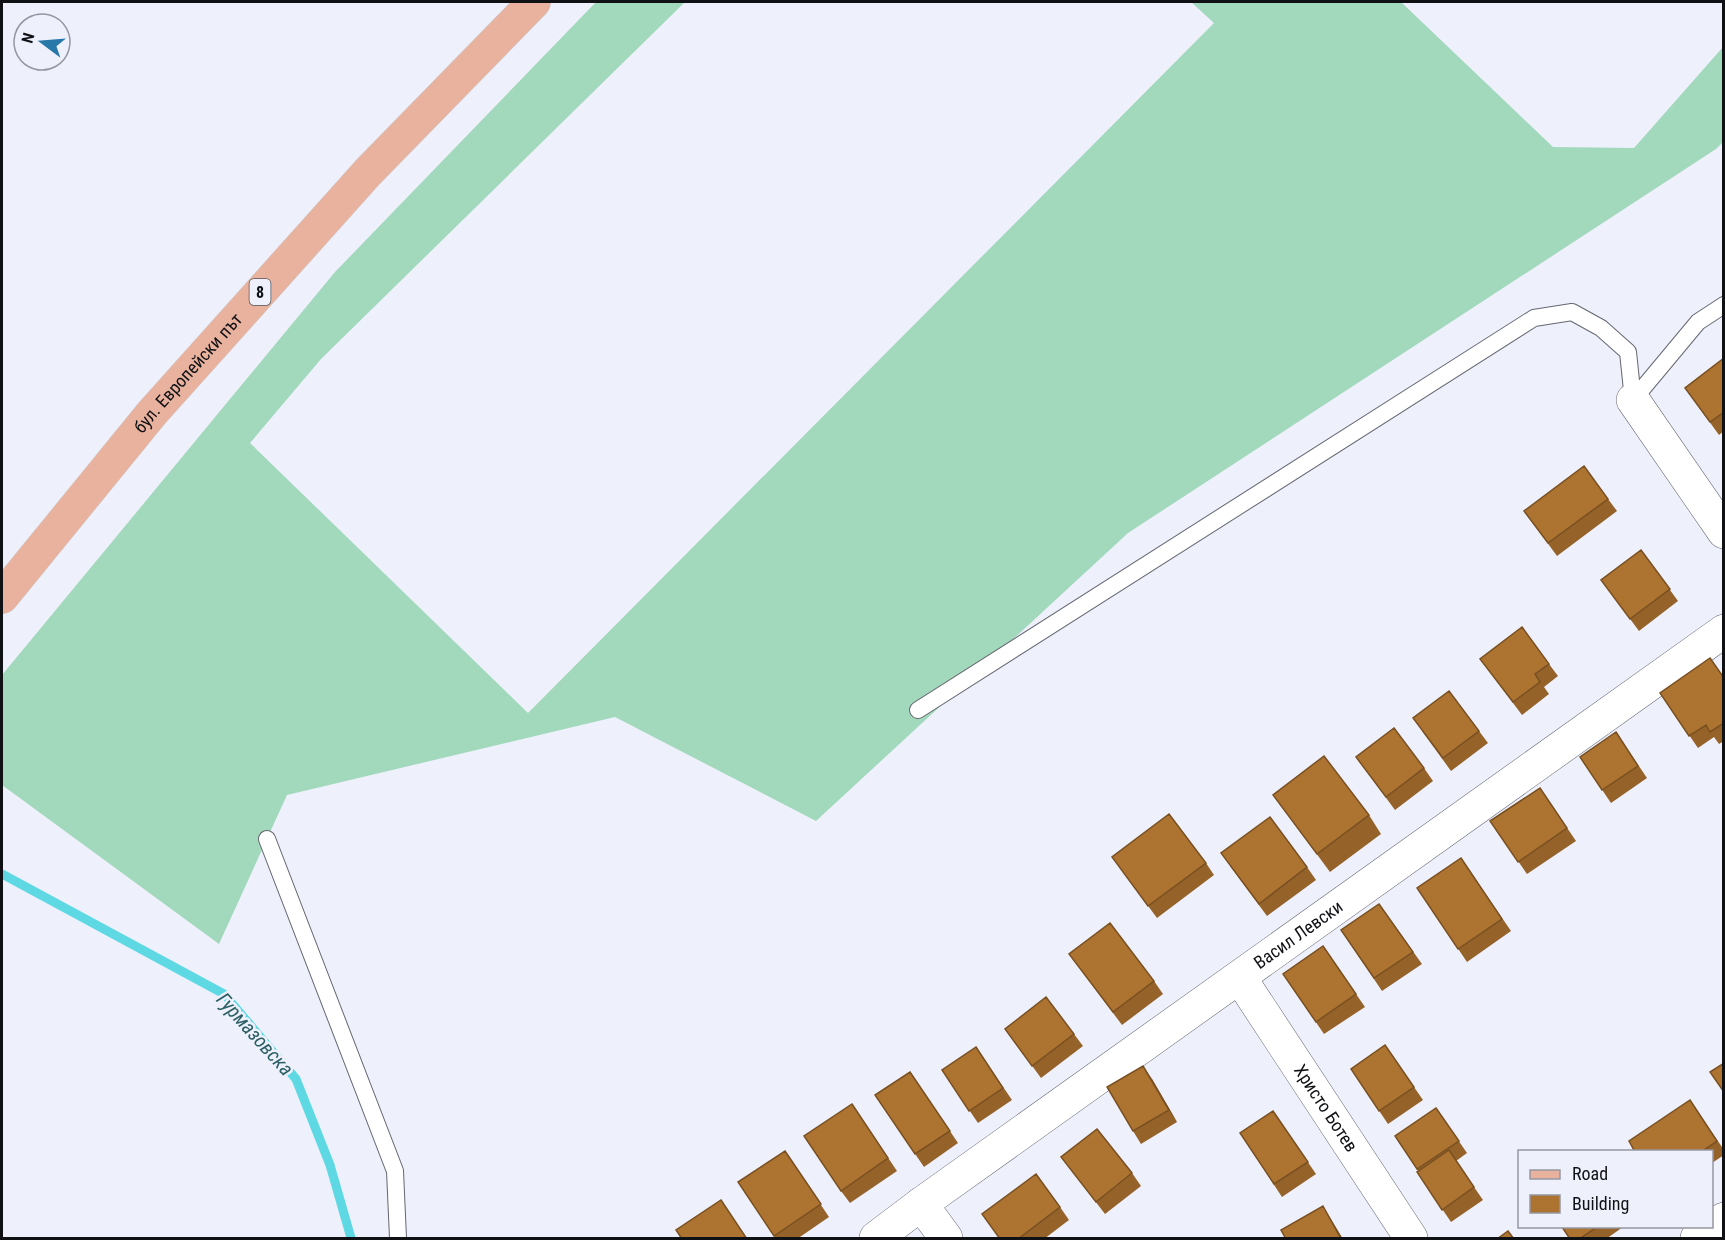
<svg xmlns="http://www.w3.org/2000/svg" width="1725" height="1240" font-family="'Roboto Condensed',sans-serif">
<rect width="100%" height="100%" fill="#eef1fc"/>
<path fill="#a2d8bb" d="M596,2H685L321,359L250,443L528,713L1214,23L1191,2H1401L1553,147L1634,148L1723,47V142L1716,149L1128,533L816,821L615,717L287,795L219,944L2,785V675L335,272Z"/>
<g fill="none" stroke-linecap="round" stroke-linejoin="round">
<path stroke="#5ed9e4" stroke-width="9" d="M2,874L224,994L296,1079L330,1165L351,1238"/>
<g stroke="#656771" stroke-width="18">
<path id="lane" d="M918,710L1534,318L1572,312L1601,328L1628,352L1633,400L1698,322L1724,305
M267,839L395,1171L398,1238"/>
</g>
<g stroke="#656771" stroke-width="34">
<g id="street">
<path d="M1633,400L1724,532"/>
<path id="s1" d="M1240,978L1411,1238"/>
<path d="M921,1204L946,1238"/>
<path id="s2" d="M876,1238L921,1204L1724,631"/>
<path d="M1697,1238L1724,1219"/>
</g>
</g>
<g stroke="#cfcfd0" stroke-width="34">
<g id="primary">
<path id="s3" d="M2,597L152,413L368,172L534,2"/>
</g>
</g>
<use href="#lane" stroke="#fff" stroke-width="16"/>
<use href="#street" stroke="#fff" stroke-width="33"/>
<use href="#primary" stroke="#e9b29e" stroke-width="33"/>
</g>
<path fill="#956329" d="M1724,358V431L1719,435L1685,388Z
M1608,499L1617,511L1557,556L1524,511Z
M1641,550L1678,601L1639,631L1601,580Z
M1480,659L1549,664L1558,676L1544,687L1549,694L1522,715Z
M1724,677V741L1719,744L1714,737L1698,748L1660,693Z
M1422,731H1479L1488,743L1451,771Z
M1616,732L1647,778L1611,803L1580,757Z
M1356,757L1424,768L1433,781L1395,810Z
M1540,788L1576,841L1527,874L1490,821Z
M1273,795L1369,815L1381,834L1330,872Z
M1112,857L1206,863L1214,875L1157,918Z
M1461,858L1511,931L1467,962L1417,888Z
M1230,866L1307,867L1316,880L1267,916Z
M1379,904L1422,964L1382,991L1341,930Z
M1323,946L1365,1007L1324,1034L1283,974Z
M1069,954L1154,981L1163,994L1122,1025Z
M1005,1029L1074,1034L1083,1046L1041,1078Z
M1385,1045L1423,1100L1388,1124L1351,1069Z
M976,1047L1012,1100L978,1123L942,1070Z
M910,1072L958,1143L924,1167L875,1095Z
M1152,1079L1177,1122L1141,1144L1133,1131Z
M1690,1100L1724,1150V1155L1712,1163V1152H1635Z
M852,1104L897,1171L850,1203L841,1191Z
M1436,1108L1467,1153L1456,1161L1483,1200L1451,1222L1417,1172L1418,1171L1395,1136Z
M1273,1111L1316,1174L1282,1197L1240,1133Z
M785,1151L829,1217L797,1239H776L738,1182Z
M1061,1157L1132,1173L1141,1186L1105,1214Z
M1060,1207L1069,1220L1044,1239H999Z
M1562,1227H1623L1606,1239H1570Z"/>
<path fill="#795022" d="M1143,1066L1152,1079L1177,1122L1169,1110Z
M1323,1206L1331,1219L1343,1239H1341Z"/>
<path fill="#ad7330" stroke="#795022" stroke-width="1.5" d="M1724,358V412L1710,422L1685,388Z
M1584,466L1608,499L1548,543L1524,511Z
M1641,550L1670,589L1630,619L1601,580Z
M1522,627L1549,664L1535,674L1540,682L1513,702L1480,659Z
M1710,658L1724,678V723L1710,732L1706,725L1689,736L1660,693Z
M1449,691L1479,731L1443,758L1413,718Z
M1394,728L1424,768L1386,797L1356,757Z
M1616,732L1638,766L1602,790L1580,757Z
M1324,756L1369,815L1317,854L1273,795Z
M1540,788L1567,828L1518,862L1490,821Z
M1169,814L1206,863L1148,906L1112,857Z
M1270,817L1307,867L1259,904L1221,853Z
M1461,858L1502,919L1458,949L1417,888Z
M1379,904L1413,952L1374,978L1341,930Z
M1110,923L1154,981L1113,1012L1069,954Z
M1323,946L1356,994L1316,1022L1283,974Z
M1046,997L1074,1034L1032,1066L1005,1029Z
M1385,1045L1414,1087L1379,1111L1351,1069Z
M976,1047L1003,1088L969,1111L942,1070Z
M1724,1063V1092L1710,1072Z
M1143,1066L1169,1110L1133,1131L1107,1087Z
M910,1072L950,1131L915,1154L875,1095Z
M1690,1100L1717,1141L1701,1152H1635L1629,1141Z
M852,1104L888,1158L841,1191L804,1136Z
M1436,1108L1459,1141L1417,1169L1395,1136Z
M1273,1111L1308,1162L1274,1184L1240,1133Z
M1097,1129L1132,1173L1096,1202L1061,1157Z
M1449,1150L1474,1187L1442,1210L1417,1172Z
M785,1151L821,1204L774,1236L738,1182Z
M1036,1174L1060,1207L1018,1239H1000L982,1214Z
M721,1200L747,1239H682L676,1230Z
M1323,1206L1341,1239H1286L1281,1230Z
M1562,1227H1597L1579,1239H1570Z
M1508,1231L1514,1239H1497Z"/>
<g text-anchor="middle" stroke-width="5" stroke-linejoin="round" paint-order="stroke">
<rect fill="#eef1fc" stroke="#53545a" stroke-width="1.5" x="249.5" y="279" width="21" height="26" rx="4.5"/>
<g font-size="16" font-weight="bold" fill="#101115">
<text x="260" y="298">8</text>
</g>
<g font-size="18" fill="#101115" stroke="#eef1fc">
<text dy="6" stroke="none"><textPath href="#s3" startOffset="291">бул. Европейски път</textPath></text>
<text dy="6" stroke="none"><textPath href="#s2" startOffset="520">Васил Левски</textPath></text>
<text dy="6" stroke="none"><textPath href="#s1" startOffset="156">Христо Ботев</textPath></text>
</g>
<g font-size="20" font-style="italic" fill="#2b5f64" stroke="#eef1fc">
<text transform="translate(255 1034) rotate(48)" y="7">Гурмазовска</text>
</g>
</g>
<rect width="1725" height="1240" fill="none" stroke="#101115" stroke-width="6"/>
<rect x="1518" y="1150" width="195" height="78" fill="#eef1fc" stroke="#9597a0" stroke-width="1.5"/>
<rect x="1530" y="1170" width="30" height="9" fill="#e9b29e" stroke="#9597a0" stroke-width="1.5"/>
<text x="1572" y="1180" font-size="18" fill="#101115">Road</text>
<rect x="1530" y="1195" width="30" height="18" fill="#ad7330" stroke="#9597a0" stroke-width="1.5"/>
<text x="1572" y="1210" font-size="18" fill="#101115">Building</text>
<g transform="translate(42 42) rotate(286)"><circle r="28" fill="#eef1fc" stroke="#9597a0" stroke-width="1.5"/>
<path d="M0-4.5L10 22L0 15L-10 22Z" fill="#2878a9"/>
<text y="-9" font-size="16" font-weight="bold" text-anchor="middle" fill="#101115">N</text>
</g>
</svg>
